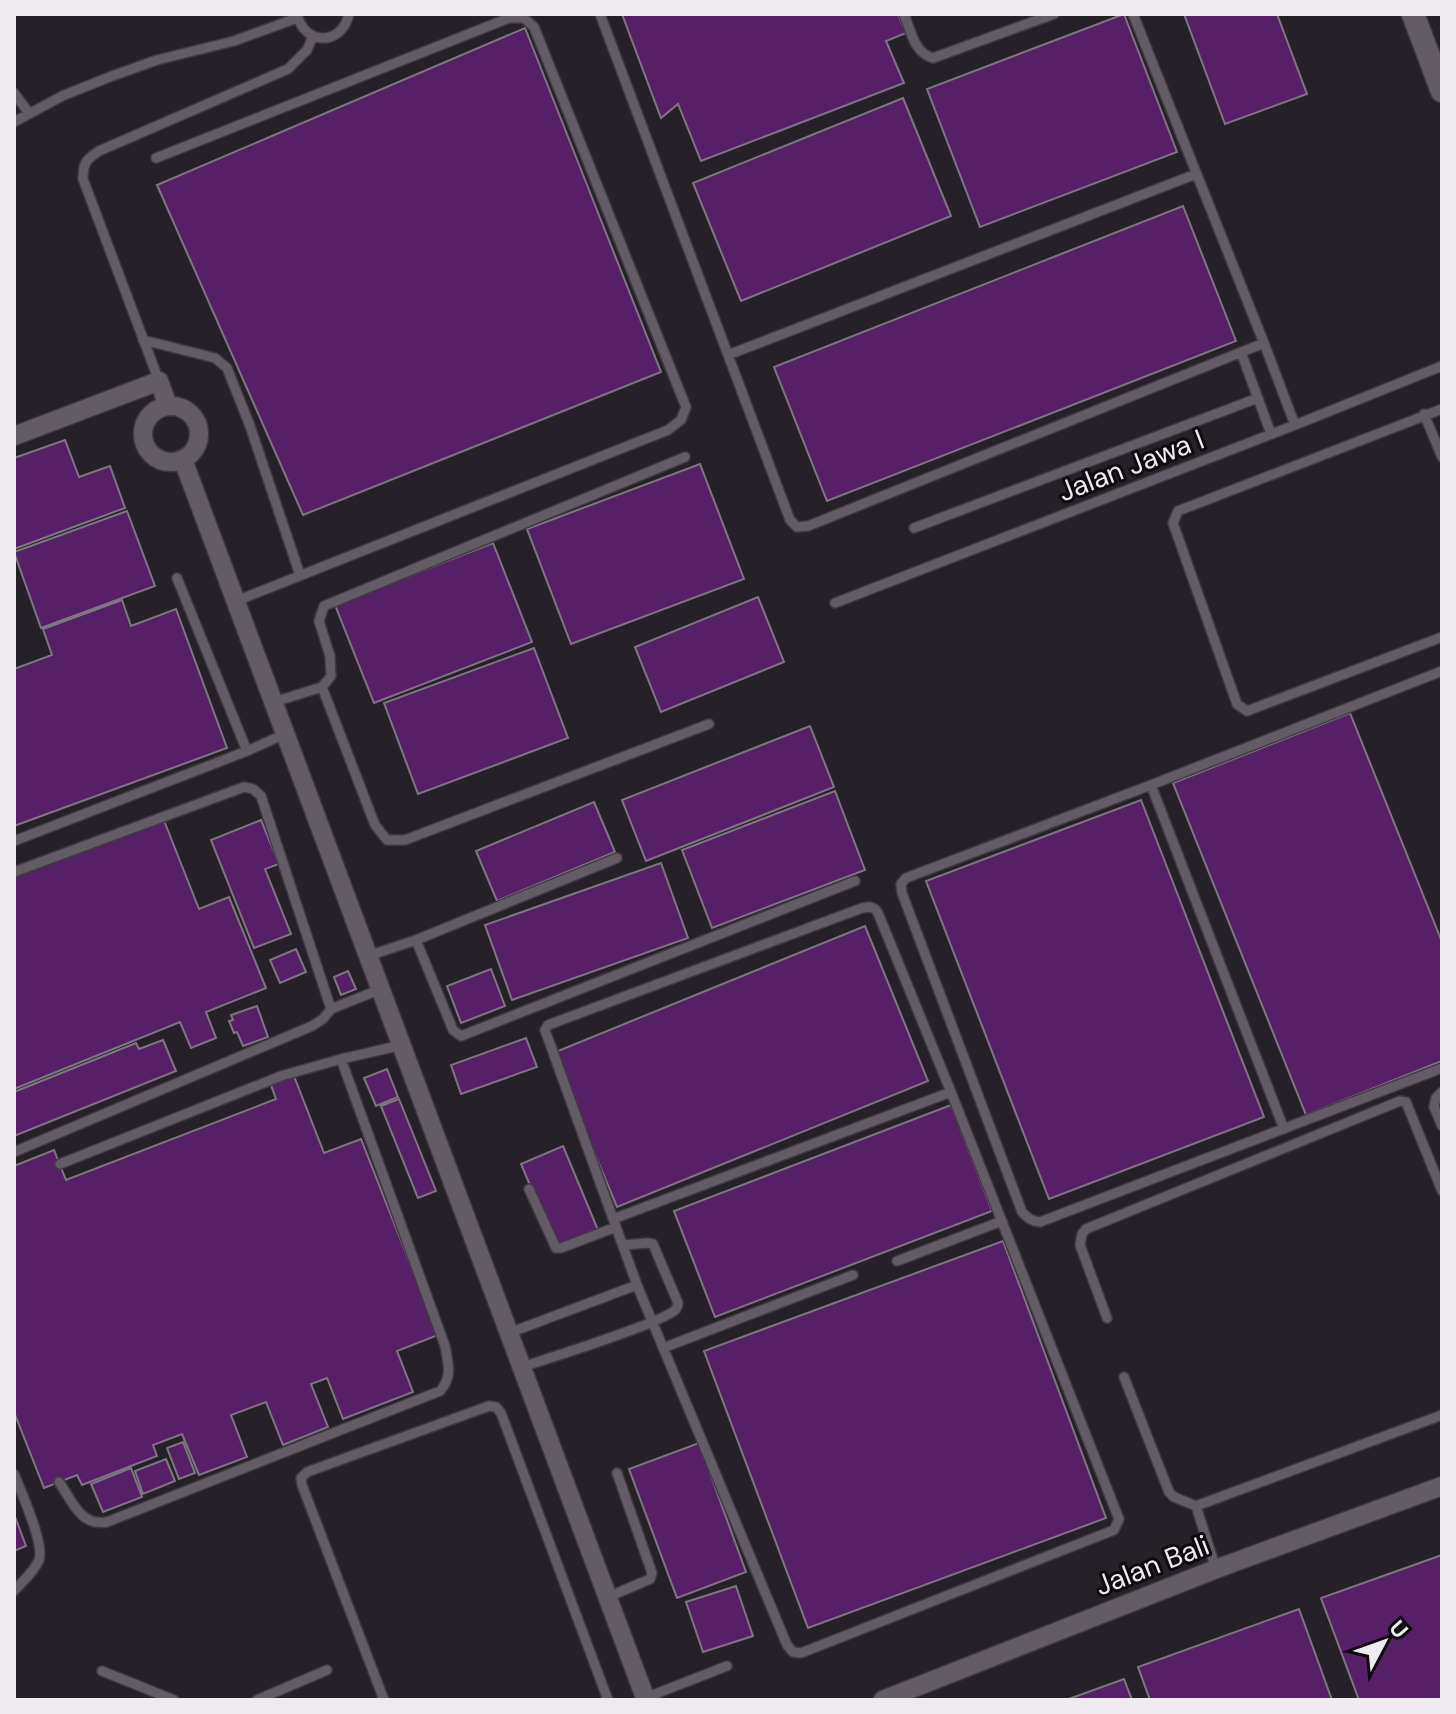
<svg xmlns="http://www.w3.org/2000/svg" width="1456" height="1714" font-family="'DM Sans',sans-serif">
<rect width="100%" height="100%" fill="#262028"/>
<path fill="#571f67" stroke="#7e7781" stroke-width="2" d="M622,14H898L906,33L886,41L904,83L701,161L678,104L661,118Z
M1124,14L1177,152L980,227L927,89Z
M1184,14H1277L1307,94L1225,124Z
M525,28L661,372L303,515L157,185Z
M903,98L951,216L741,301L693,183Z
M1183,206L1236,341L827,501L774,367Z
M65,440L79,477L110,466L125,508L14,549V458Z
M700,464L744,579L571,644L527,529Z
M127,511L155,586L41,628L14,552Z
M493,543L532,642L374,703L335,605Z
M758,597L784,662L661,712L635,647Z
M122,600L131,626L176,609L227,748L14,826V669L52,655L43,629Z
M534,648L568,738L418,794L384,703Z
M1350,713L1442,942V1061L1306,1115L1173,783Z
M810,726L834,787L646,861L622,800Z
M835,791L865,870L712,928L682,850Z
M1141,800L1264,1117L1049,1199L926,881Z
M594,802L615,852L497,901L476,851Z
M163,818L199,909L229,897L266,988L206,1012L216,1038L191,1048L180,1022L14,1089V877Z
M261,820L279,864L265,869L291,934L254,948L211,840Z
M661,863L688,938L512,1000L485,925Z
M865,926L928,1081L617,1207L553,1053Z
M296,949L306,972L280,983L270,960Z
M491,969L505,1006L461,1023L447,986Z
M348,971L356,989L341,995L334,977Z
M257,1006L268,1037L243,1046L237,1032L234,1033L229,1021L233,1020L231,1015Z
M526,1038L537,1067L461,1094L451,1065Z
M163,1040L176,1071L14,1136V1092L136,1043L139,1049Z
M387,1069L398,1097L376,1106L364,1078Z
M294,1076L324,1153L361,1139L438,1335L397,1351L413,1392L343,1419L327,1378L311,1384L328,1427L283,1445L266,1402L231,1415L247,1457L199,1475L182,1434L153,1445L157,1456L82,1485L77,1475L44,1488L14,1412V1166L54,1150L66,1180L276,1099L271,1085Z
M399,1099L436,1191L418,1198L381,1106Z
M951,1105L992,1211L715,1317L674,1211Z
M563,1146L598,1230L556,1247L521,1164Z
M1003,1241L1106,1518L808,1628L704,1351Z
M183,1442L195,1473L179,1479L167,1448Z
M699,1443L746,1572L677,1598L629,1469Z
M166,1459L175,1481L143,1494L135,1471Z
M131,1468L142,1497L103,1512L91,1484Z
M14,1514L26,1546L14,1551Z
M1442,1555V1700H1359L1321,1598Z
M736,1586L753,1636L703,1652L686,1602Z
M1299,1609L1332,1700H1150L1138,1667Z
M1124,1679L1132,1700H1066Z"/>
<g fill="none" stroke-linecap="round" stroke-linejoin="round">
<g stroke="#403a41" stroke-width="12">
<path id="service" d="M297,14C304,46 342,46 349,14
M600,14L790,520L797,527L808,526L1264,343L1133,14
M904,14C911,31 914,53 933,58L1054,14
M14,93L29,113
M14,122L62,96L112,76L157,60L234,41L297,18
M156,158L509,18H524L534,27L686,407L681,420L668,430L236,601
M143,340L215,358L227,368L250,426L300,575
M1264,343L1295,425
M1241,352L1271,434
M728,355L1196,174
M159,381L83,179C83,162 86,160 99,151L288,69L307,50L313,36
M1442,409L1178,511L1173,523L1237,704L1247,711L1442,637
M1424,414L1442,457
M914,528L1258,398
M177,578L247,751
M835,603L1295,425L1442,366
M1442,671L1151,785L906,878L901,884L902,893L1022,1212C1028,1218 1031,1221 1040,1222L1442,1068
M322,687L331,676L330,656L319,621L324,606L685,457
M274,702L322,687L375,825L387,840H405L709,724
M1151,785L1284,1129
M14,841L247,751L285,734
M14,872L244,787L253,789L261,796L331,1009
M870,907L875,909L878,913L951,1092L1119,1519L1114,1530L801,1653L793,1652L787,1645L637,1285L545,1030L548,1025L862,908Z
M416,940L453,1030L461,1036L855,881
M368,956L416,940L617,858
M1442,1092L1436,1098L1434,1107L1442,1126
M14,1152L312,1026L323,1019L331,1009L381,989
M60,1164L281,1076L341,1059L402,1045
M529,1189L556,1248H561L616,1227
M613,1219L951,1092
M897,1261L1002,1221
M1107,1318L1080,1245L1082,1234L1086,1229L1400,1101L1406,1102L1442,1191
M509,1333L637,1285
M663,1348L853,1275
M522,1367C546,1359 666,1322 676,1309C677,1307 678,1305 678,1303L653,1244L648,1243L623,1245
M1124,1377L1169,1492L1174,1497L1196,1506L1442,1415
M14,1474C21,1491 45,1545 39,1560C34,1572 22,1582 14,1591
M59,1482C72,1501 81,1527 107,1522L440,1391C453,1377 448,1363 445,1346L341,1059
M1196,1506L1216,1569
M608,1597L650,1579L652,1573L617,1473
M102,1671L174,1700
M645,1698L727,1666
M257,1700L327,1670
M384,1700L302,1485L301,1478L307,1472L489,1406L496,1407L501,1413L608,1700"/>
</g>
<g stroke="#403a41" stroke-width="21">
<path id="minor" d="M143 434a28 28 0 1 1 56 0a28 28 0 1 1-56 0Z
M14,436L159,381L168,406
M183,460L646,1700
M883,1700L1216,1569L1442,1486"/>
</g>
<g stroke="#403a41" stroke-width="25">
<path id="tertiary" d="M1413,14L1442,91"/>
</g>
<use href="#service" stroke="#635c66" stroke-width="9"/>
<use href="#minor" stroke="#635c66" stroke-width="18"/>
<use href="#tertiary" stroke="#635c66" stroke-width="22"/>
</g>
<g text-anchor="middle" stroke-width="6" stroke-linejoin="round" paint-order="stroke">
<g font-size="28" fill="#eeeaef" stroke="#0d0b0e">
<text transform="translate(1131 465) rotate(-21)" y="10">Jalan Jawa I</text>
<text transform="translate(1152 1565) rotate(-21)" y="10">Jalan Bali</text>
</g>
</g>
<rect width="1456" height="1714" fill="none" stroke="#eeeaef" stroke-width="32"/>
<g transform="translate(1384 1642) rotate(49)" stroke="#0d0b0e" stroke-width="6" paint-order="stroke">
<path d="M0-6L14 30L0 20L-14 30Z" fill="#eeeaef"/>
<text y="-12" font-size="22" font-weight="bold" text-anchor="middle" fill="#eeeaef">U</text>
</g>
</svg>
